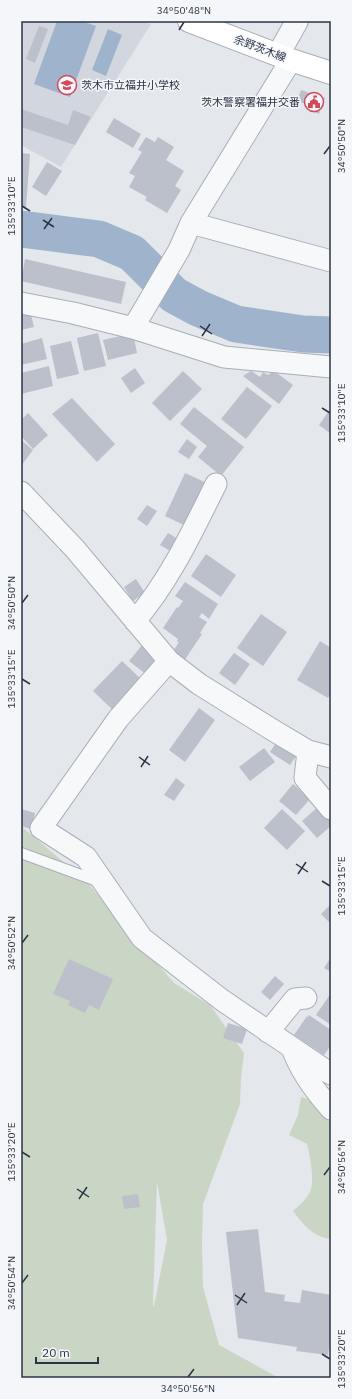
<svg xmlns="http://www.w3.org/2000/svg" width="352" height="1399" font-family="'IBM Plex Sans','Noto Sans JP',sans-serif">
<rect width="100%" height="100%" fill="#e4e7ec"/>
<path fill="#d2d6de" d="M21,21H142L151,24L61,167L21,145Z"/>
<path fill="#c9d6c5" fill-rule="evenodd" d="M21,826L87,882L174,983L210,1005L244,1053L241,1078L240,1104L203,1204L202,1244L203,1287L219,1345L279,1378H21ZM157,1182L167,1240L154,1306H153Z
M301,1097L309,1099L331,1122V1239C313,1237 303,1224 293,1211C300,1205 306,1200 310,1192C315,1182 310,1155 307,1144L289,1135L298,1115Z"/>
<path fill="#9fb4cc" d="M57,21H81L96,26L70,97L34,84Z
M108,29L122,35L106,76L92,70Z"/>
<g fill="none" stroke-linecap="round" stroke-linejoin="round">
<path stroke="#9fb4cc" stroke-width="37" d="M21,229L99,239L132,253L174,295L198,308L236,324L303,334L331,335"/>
</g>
<path fill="#bbc0ca" d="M39,26L48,29L35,63L26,59Z
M301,90L325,98L319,114L308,110L309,105L297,101Z
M21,109L68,125L73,110L91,117L75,145L21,127Z
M114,118L141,134L133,148L106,132Z
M146,137L155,142L158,137L174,147L166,160L184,171L175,186L181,190L167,213L145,200L147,197L129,187L135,176L129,173L142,152L138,150Z
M21,153L30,154L26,208L21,207Z
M47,162L62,171L46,196L32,187Z
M25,259L126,282L121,304L21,281Z
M29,306L34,327L21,330V308Z
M98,333L106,366L84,371L77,338Z
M133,333L137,353L108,360L103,340Z
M42,338L47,359L21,365V344Z
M71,341L79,374L57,379L50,346Z
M49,366L53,386L21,394V373Z
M135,368L145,383L131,393L121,378Z
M183,371L202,389L170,421L152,403Z
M251,371L260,377L263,372L268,375L274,371L293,385L279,404L243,376Z
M247,387L272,406L246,439L221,419Z
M72,398L115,444L97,462L52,414Z
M194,407L244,447L221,476L198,457L207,446L180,424Z
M331,408V434L319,425Z
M28,413L48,435L33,449L21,436V420Z
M187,439L197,447L189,459L178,452Z
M21,440L33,450L21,466Z
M185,473L211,485L190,528L165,516Z
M147,505L157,511L147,526L137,519Z
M168,533L183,542L175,554L160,545Z
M206,554L236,575L221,597L191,576Z
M136,579L145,593L133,601L124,587Z
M185,582L218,604L209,619L202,613L199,617L207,622L200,633L202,634L184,661L172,653L179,642L177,641L178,639L163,628L177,607L178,608L183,601L175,596Z
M261,614L287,632L263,666L237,648Z
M320,641L331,648V693L328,698L297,680Z
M143,644L161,658L147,675L129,661Z
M234,653L250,664L235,685L219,673Z
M122,661L142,680L113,710L93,691Z
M199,708L215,720L185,762L169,750Z
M277,741L297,755L290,765L270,752Z
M264,748L275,762L250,781L239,767Z
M176,778L185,785L174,801L164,795Z
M293,784L310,799L296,815L279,801Z
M320,805L331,818V826L317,838L302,821Z
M21,809L35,813L31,829L21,826Z
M282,809L305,831L287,850L264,828Z
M331,904V924L321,914Z
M331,957V972L324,968Z
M69,959L113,979L99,1010L89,1005L85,1013L68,1005L70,1001L53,994Z
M275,976L284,984L270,1000L261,992Z
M331,993V1025L316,1015Z
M309,1015L331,1030V1045L324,1055L294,1035L307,1016L308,1017Z
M228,1023L247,1029L242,1044L223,1038Z
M138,1194L140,1207L124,1209L122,1196Z
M258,1229L265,1292L285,1295L284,1301L300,1303L302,1290L331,1295V1334L328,1355L296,1351L297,1347L238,1338L226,1232Z"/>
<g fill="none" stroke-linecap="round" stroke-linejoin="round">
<g stroke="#a9aeb7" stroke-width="12">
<path id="service" d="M21,853L100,882"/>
</g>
<g stroke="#a9aeb7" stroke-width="23">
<path id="minor" d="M191,223L331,261
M21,303L73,313L133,328L224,357L331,367
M133,328L179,250L191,223L291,60
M21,492L75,549L169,661L199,684L276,732L308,751L331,757
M135,621C170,580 192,532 216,484
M169,661L118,719L41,828L86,857L142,938L222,1000L331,1074
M308,751L305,778L331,809
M268,1032L295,999L306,998
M292,1048C300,1071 315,1091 331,1109"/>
</g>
<g stroke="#a9aeb7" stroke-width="24">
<path id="tertiary" d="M278,55L297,21"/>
</g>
<g stroke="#a9aeb7" stroke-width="24">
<path id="secondary" d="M189,21L291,60L331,73"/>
</g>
<use href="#service" stroke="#f7f8fa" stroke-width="10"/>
<use href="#minor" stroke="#f7f8fa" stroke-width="21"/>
<use href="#tertiary" stroke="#f7f8fa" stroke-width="22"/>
<use href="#secondary" stroke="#fff" stroke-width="22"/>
</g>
<path fill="none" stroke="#2b3445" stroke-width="1.5" d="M179,30L184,22M324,154L330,146M22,206L30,211M43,220L54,227M44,229L52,218M200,326L212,334M202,336L210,324M322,408L330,413M22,603L28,595M22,679L30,684M139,757L150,765M141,767L148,756M296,864L308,872M298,874L306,862M322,881L330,886M22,943L28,935M22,1152L30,1157M324,1175L330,1167M77,1189L89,1197M79,1199L87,1187M22,1283L28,1275M235,1295L247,1303M237,1305L245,1293M322,1354L330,1359M188,1377L194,1369"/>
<defs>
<g id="school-ring" transform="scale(1)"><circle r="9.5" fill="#f4f6f9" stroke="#d1495b" stroke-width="1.5"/><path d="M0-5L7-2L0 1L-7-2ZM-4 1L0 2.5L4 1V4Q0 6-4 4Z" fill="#d1495b"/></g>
<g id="civic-ring" transform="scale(1)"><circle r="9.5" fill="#f4f6f9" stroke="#d1495b" stroke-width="1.5"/><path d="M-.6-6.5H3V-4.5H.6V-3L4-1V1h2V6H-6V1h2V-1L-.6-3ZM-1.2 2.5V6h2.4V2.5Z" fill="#d1495b"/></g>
</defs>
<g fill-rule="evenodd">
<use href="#school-ring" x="67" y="85"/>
<use href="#civic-ring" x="314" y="102"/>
</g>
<g text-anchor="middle" stroke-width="3" stroke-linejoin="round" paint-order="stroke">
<g font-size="11" fill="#2b3445" stroke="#f4f6f9">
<text transform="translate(260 48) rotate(21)" y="4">余野茨木線</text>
</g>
<g font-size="11" fill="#2b3445" stroke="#f4f6f9" text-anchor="start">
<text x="81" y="89">茨木市立福井小学校</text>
<text x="300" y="106" text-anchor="end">茨木警察署福井交番</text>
</g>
</g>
<rect width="352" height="1399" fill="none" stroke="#f4f6f9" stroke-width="44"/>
<path d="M36 1357v6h62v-6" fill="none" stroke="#2b3445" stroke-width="2"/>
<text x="42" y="1357" font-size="12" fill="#2b3445" stroke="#f4f6f9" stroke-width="3" paint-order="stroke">20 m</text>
<rect x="22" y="22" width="308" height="1355" fill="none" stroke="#2b3445" stroke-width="1.5"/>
<g font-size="10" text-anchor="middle" fill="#2b3445">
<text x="184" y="14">34°50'48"N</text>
<text transform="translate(341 146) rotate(-90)" y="4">34°50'50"N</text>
<text transform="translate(11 206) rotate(-90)" y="4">135°33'10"E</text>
<text transform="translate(341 413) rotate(-90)" y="4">135°33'10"E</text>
<text transform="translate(11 603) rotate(-90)" y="4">34°50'50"N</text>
<text transform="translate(11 679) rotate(-90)" y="4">135°33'15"E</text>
<text transform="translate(341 886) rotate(-90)" y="4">135°33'15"E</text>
<text transform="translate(11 943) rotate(-90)" y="4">34°50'52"N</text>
<text transform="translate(11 1152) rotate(-90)" y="4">135°33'20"E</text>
<text transform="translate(341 1167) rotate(-90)" y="4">34°50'56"N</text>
<text transform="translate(11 1283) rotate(-90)" y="4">34°50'54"N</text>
<text transform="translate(341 1359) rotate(-90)" y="4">135°33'20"E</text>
<text x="188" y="1392">34°50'56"N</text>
</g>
</svg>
